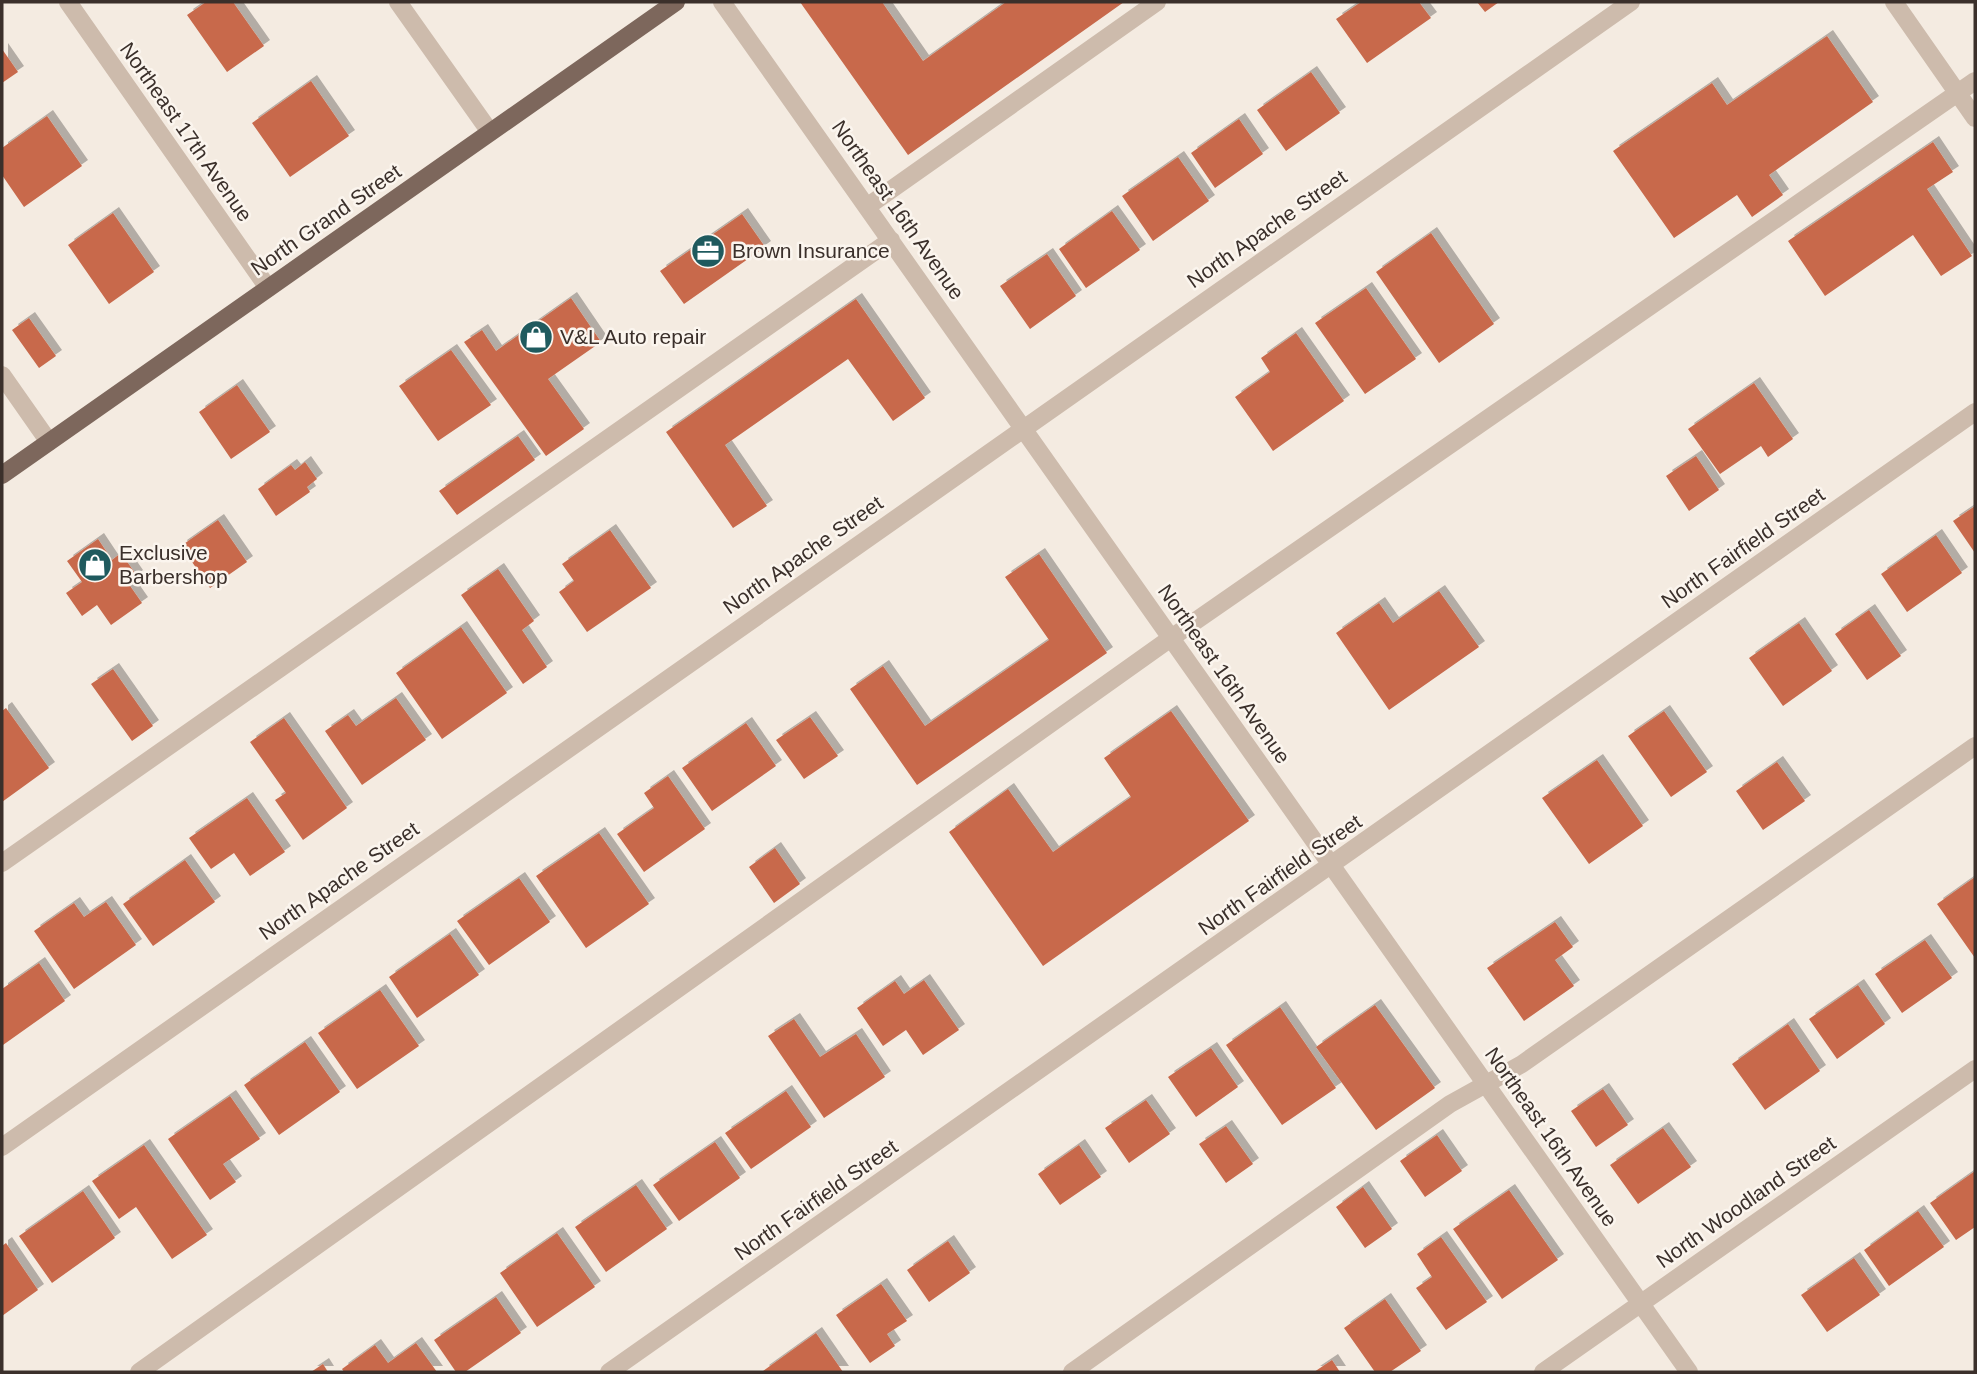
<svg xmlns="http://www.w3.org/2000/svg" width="1977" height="1374" font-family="Helvetica,sans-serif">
<defs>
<filter id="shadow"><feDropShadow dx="6" dy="-6" stdDeviation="0" flood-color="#0004"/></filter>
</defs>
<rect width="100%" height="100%" fill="#f4ebe1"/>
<path fill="#c8694b" filter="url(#shadow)" d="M206,2H233L264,46L227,72L187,15Z
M800,2H882L923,61L1006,2H1124L908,155Z
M1361,2H1419L1431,18L1367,63L1336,19Z
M1477,2H1499L1485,12Z
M1827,36L1873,102L1769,175L1783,195L1752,217L1737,195L1674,238L1613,151L1712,83L1727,105Z
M2,49L18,72L2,83Z
M1311,72L1340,113L1286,151L1257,110Z
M311,81L349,136L290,177L252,123Z
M47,116L82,166L24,207L2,175V148Z
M1239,119L1263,154L1215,188L1191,153Z
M1933,142L1953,172L1927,189L1972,256L1941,276L1913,235L1825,296L1788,241Z
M1178,157L1209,201L1153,241L1122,196Z
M1112,211L1140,250L1086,288L1059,249Z
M113,213L154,272L109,304L68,245Z
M742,214L765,247L684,304L660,271Z
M1431,233L1494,324L1439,363L1376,272Z
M1047,254L1076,296L1030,329L1000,286Z
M1366,288L1416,359L1365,394L1315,323Z
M571,298L601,342L548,379L584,429L546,456L464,342L482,330L496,351Z
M856,299L925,398L893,421L848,359L725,445L767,506L733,528L666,432Z
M29,318L56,356L39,368L12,330Z
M1296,333L1344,401L1273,451L1235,397L1270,372L1261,358Z
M451,350L491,405L438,441L399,386Z
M1754,383L1793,439L1768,457L1761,446L1720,474L1688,429Z
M237,385L270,432L231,459L199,412Z
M518,436L535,460L457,515L439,491Z
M1696,456L1719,490L1689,511L1666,476Z
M305,462L317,479L307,487L310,492L276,516L258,489L291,465L295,470Z
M1975,506V553L1953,521Z
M218,520L247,562L210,588L181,546Z
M610,530L651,588L587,632L559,592L574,581L562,564Z
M1936,535L1962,573L1907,612L1881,574Z
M98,539L112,560L121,553L137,576L128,583L142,603L111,625L97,605L82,616L66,593L82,582L67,561Z
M1039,554L1107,653L917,785L850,689L883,666L925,726L1049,640L1005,577Z
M498,569L534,621L522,630L547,667L523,684L461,595Z
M1439,591L1479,647L1389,710L1336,633L1379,603L1393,623Z
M1869,610L1901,656L1867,680L1835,634Z
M1799,623L1832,671L1783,706L1749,658Z
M461,627L507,693L442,739L396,673Z
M113,669L153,726L132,741L91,684Z
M396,698L426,740L362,785L325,731L348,715L356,726Z
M6,708L49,768L2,802V711Z
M1171,711L1249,821L1043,966L949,832L1008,789L1053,852L1131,797L1104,758Z
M1664,711L1707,772L1671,797L1628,736Z
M810,717L838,756L804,779L776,740Z
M284,718L347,808L303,840L275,800L286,793L250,742Z
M746,723L776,766L712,811L682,768Z
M1597,760L1643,826L1589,864L1542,798Z
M1777,762L1805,801L1763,830L1736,791Z
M668,776L705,829L644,872L617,834L654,808L644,793Z
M247,798L285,852L250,876L234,853L211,869L189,838Z
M599,833L649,904L586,948L536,876Z
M775,848L800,884L774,903L749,867Z
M185,860L215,902L153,946L123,904Z
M1975,877V958L1937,904Z
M519,878L550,922L489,965L457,921Z
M106,902L136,945L74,989L34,931L74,903L84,917Z
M1555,922L1573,947L1555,960L1574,986L1524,1021L1487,968Z
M450,934L479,975L417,1018L389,977Z
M1925,940L1952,978L1902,1013L1875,974Z
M39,963L65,1001L3,1045L2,989Z
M924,980L959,1030L923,1055L906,1030L883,1046L857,1008L895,981L904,994Z
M1858,985L1885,1024L1837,1059L1809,1019Z
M380,990L419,1046L357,1089L318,1033Z
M1375,1005L1435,1088L1376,1130L1316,1047Z
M1280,1007L1336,1088L1282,1125L1226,1045Z
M794,1019L820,1057L856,1034L885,1077L824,1118L768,1036Z
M1788,1024L1820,1071L1765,1110L1732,1064Z
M305,1042L340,1092L279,1135L244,1085Z
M1211,1048L1238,1087L1196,1117L1168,1077Z
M1603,1089L1628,1125L1596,1147L1571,1111Z
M786,1091L811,1127L751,1169L725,1133Z
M230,1096L260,1139L223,1164L236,1182L210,1200L168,1139Z
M1146,1100L1170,1134L1129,1163L1105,1128Z
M1226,1126L1253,1164L1226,1183L1199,1144Z
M1663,1128L1691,1167L1638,1204L1610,1165Z
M1437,1135L1462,1171L1425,1197L1400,1161Z
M715,1142L740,1178L679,1221L653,1185Z
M144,1145L207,1235L172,1259L136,1207L119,1219L92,1181Z
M1079,1145L1101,1177L1060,1205L1038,1174Z
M1975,1171V1227L1956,1240L1930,1203Z
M636,1185L667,1229L606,1272L575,1227Z
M1363,1187L1392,1229L1365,1248L1336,1207Z
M1509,1190L1558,1260L1502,1299L1453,1229Z
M83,1191L115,1238L52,1283L19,1236Z
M1918,1211L1944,1247L1889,1286L1864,1250Z
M557,1233L595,1287L537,1327L500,1273Z
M1441,1237L1487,1302L1446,1330L1416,1288L1432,1277L1417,1254Z
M948,1241L970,1273L929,1302L907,1270Z
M6,1243L38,1290L2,1316V1246Z
M1854,1258L1880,1295L1827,1332L1801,1295Z
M881,1284L907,1321L887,1334L895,1346L870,1363L836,1315Z
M496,1297L521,1333L465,1372H456L434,1340Z
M1385,1299L1421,1351L1390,1372H1375L1344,1328Z
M816,1333L843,1372H764L763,1371Z
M416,1343L437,1372H344L342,1369L375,1345L388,1363Z
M1332,1360L1340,1372H1314Z
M323,1364L328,1372H311Z"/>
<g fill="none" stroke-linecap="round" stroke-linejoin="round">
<path stroke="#cdbbac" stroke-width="18" d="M68,2L268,288
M398,2L490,132
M722,2L1689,1372
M1894,2L1975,118
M868,206L1157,2
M2,375L49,442
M2,863L891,240
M2,1147L1631,2
M139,1372L1171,638L1975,81
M609,1372L1975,412
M1072,1372L1450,1104L1522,1064L1975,746
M1543,1372L1975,1069"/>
<path stroke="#7d675c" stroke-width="18" d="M2,475L676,2"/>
</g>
<defs>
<g id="office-disc" transform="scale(1.75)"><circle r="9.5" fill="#1f5a5e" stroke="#fbf5ee"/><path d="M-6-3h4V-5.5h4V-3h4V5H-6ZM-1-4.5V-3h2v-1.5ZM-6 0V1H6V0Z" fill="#fff"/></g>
<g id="shop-disc" transform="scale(1.75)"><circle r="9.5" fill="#1f5a5e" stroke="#fbf5ee"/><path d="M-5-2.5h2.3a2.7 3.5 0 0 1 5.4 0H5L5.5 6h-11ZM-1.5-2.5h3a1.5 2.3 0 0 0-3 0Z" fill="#fff"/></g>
</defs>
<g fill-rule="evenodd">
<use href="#office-disc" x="708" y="251"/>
<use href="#shop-disc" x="536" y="337"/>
<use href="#shop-disc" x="95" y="565"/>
</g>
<g text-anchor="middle" stroke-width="5" stroke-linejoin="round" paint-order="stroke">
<g font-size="21" fill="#3b302b" stroke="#fbf5ee">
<text transform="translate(186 132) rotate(55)" y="7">Northeast 17th Avenue</text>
<text transform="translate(898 210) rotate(55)" y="7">Northeast 16th Avenue</text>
<text transform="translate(326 220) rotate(-35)" y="7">North Grand Street</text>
<text transform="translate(1267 229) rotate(-35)" y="7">North Apache Street</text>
<text transform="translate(1743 548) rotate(-35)" y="7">North Fairfield Street</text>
<text transform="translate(803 555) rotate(-35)" y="7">North Apache Street</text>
<text transform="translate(1224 674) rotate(55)" y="7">Northeast 16th Avenue</text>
<text transform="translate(1280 875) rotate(-35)" y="7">North Fairfield Street</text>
<text transform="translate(339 881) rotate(-35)" y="7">North Apache Street</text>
<text transform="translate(1551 1137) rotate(55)" y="7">Northeast 16th Avenue</text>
<text transform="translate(816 1200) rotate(-35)" y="7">North Fairfield Street</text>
<text transform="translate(1746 1202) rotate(-35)" y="7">North Woodland Street</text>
</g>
<g font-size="21" fill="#3b302b" stroke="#fbf5ee" text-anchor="start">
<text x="732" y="258">Brown Insurance</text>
<text x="560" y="344">V&amp;L Auto repair</text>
<text x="119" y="560">Exclusive<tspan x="119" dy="24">Barbershop</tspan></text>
</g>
</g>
<rect width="1977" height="1374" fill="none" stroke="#3b302b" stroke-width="7"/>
</svg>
